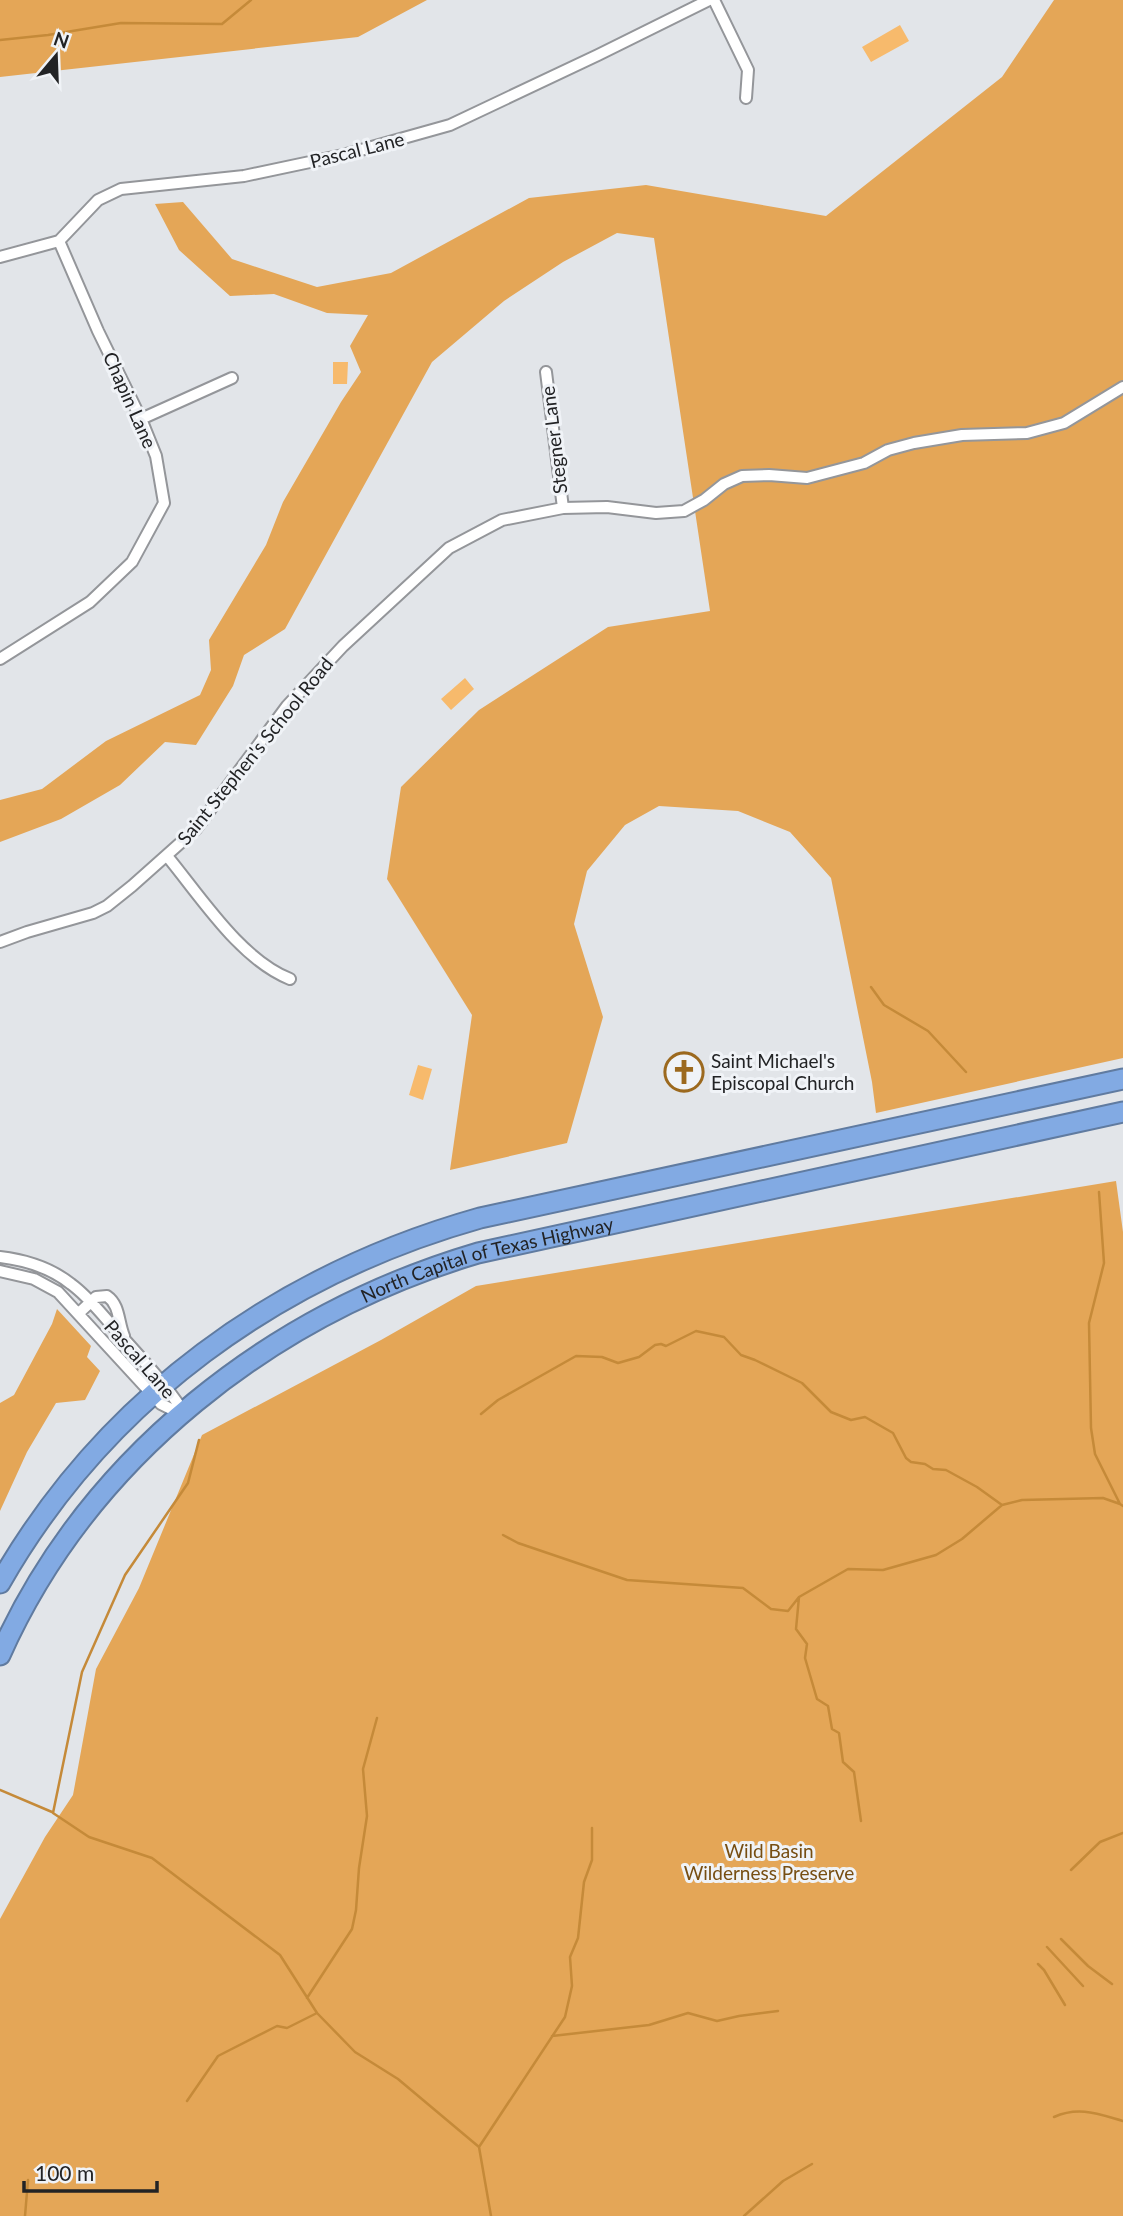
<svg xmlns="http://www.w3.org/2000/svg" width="1123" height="2216" font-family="Lato,sans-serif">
<rect width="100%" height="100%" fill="#e2e5e9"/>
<path fill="#f7ba6c" d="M900,25L909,41L871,62L862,47Z
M333,362H348L347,384H333Z
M465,678L474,689L451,710L441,699Z
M418,1065L432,1069L423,1100L409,1095Z"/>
<path fill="#e4a657" d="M0,0H427L358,37L0,77Z
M1054,0H1123V1058L876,1113L872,1082L831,878L790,832L738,811L659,806L625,825L587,871L574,924L603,1017L567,1143L450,1170L472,1015L387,879L401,787L479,710L608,627L710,611L654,238L617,233L563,262L504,301L432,362L285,629L244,655L233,686L196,745L165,742L120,785L61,819L0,842V800L42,789L106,741L200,695L211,670L209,640L266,545L283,502L341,402L361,372L350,346L368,315L327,313L274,294L230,296L179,250L155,204L183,202L232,259L317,287L391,273L529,198L646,185L826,216L1002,77Z
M1116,1181L1123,1232V2216H0V1919L45,1837L73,1795L96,1669L139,1588L202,1435L381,1340L476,1286Z
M57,1309L91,1346L87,1357L100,1371L85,1400L56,1403L27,1452L0,1511V1403L14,1395L52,1324Z"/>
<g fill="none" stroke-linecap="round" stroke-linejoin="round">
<path stroke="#c58a39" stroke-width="2.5" d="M0,40L48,35L121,23L222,24L251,0
M871,987L884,1005L928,1031L966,1072
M1099,1192L1104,1263L1089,1323L1091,1428L1095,1454L1120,1504L1123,1506
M481,1414L498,1400L576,1356L602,1357L618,1363L639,1357L655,1345L661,1344L666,1346L696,1331L724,1337L741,1355L755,1360L802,1383L831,1412L851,1420L865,1417L893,1433L906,1458L911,1462L925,1464L933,1469L946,1470L977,1487L1002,1505
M199,1440L188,1483L125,1575L82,1672L53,1813L89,1837L152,1858L280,1955L317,2013L355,2052L398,2079L479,2147
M503,1535L518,1543L627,1580L743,1588L771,1609L788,1611L799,1597L848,1569L883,1570L936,1555L962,1539L1002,1505L1022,1500L1103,1498L1120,1504
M799,1597L796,1629L807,1644L805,1658L817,1699L828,1706L832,1729L839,1733L843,1762L854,1772L861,1821
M0,1790L52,1812
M1071,1870L1100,1842L1123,1833
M1061,1939L1088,1966L1112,1984
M1047,1947L1083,1986
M1038,1964L1044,1970L1065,2005
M307,1998L352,1929L356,1910L359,1868L367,1816L363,1769L377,1718
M552,2036L649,2025L688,2013L717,2021L739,2016L778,2011
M187,2101L218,2056L277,2026L287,2028L317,2013
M1054,2117C1079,2106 1098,2114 1123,2121
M25,2216L28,2180
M491,2216L479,2147L565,2017L572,1986L570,1957L578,1938L584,1882L592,1860V1828
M744,2216L783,2181L812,2164"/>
<g stroke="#94969a" stroke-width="14">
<path id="street" d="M714,0L748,70L746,98
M0,257L59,241L98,200L121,189L244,176L343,155L450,125L598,55L709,0
M546,372L563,508
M141,419L232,378
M0,659L90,602L132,562L164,503L156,456L141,419L98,331L59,241
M167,856C201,897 240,959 290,979
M0,942L27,932L93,913L107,906L132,886L196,829L287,706L343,646L449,548L502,520L563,508L607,507L656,513L684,511L704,500L724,484L742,476L769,475L807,478L864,463L888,450L914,443L962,435L1027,433L1064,423L1123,387
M0,1257C25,1260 51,1268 71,1284C89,1297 102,1315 117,1331C140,1357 164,1382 183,1411
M0,1271L34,1279L58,1292L161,1404L171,1409L183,1411
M79,1313L96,1297L107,1296C120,1305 118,1322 124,1336"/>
</g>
<g stroke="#607ba0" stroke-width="23">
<g id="highway">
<path d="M0,1583C105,1399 278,1275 480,1218L1123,1079"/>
<path id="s1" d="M0,1655C89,1456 272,1314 478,1253L1123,1112"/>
</g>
</g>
<use href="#street" stroke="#fff" stroke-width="10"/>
<use href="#highway" stroke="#82aae3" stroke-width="19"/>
</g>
<defs>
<g id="church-ring" transform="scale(2.0125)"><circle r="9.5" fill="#f0f3f7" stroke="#9c691e" stroke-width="1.5"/><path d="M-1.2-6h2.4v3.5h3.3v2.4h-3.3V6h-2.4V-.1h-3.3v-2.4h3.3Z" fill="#9c691e"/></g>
</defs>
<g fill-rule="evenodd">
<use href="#church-ring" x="684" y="1072"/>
</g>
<g text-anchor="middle" stroke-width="6" stroke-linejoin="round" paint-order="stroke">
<g font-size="19" fill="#222325" stroke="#f0f3f7">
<text transform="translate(357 150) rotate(-14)" y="7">Pascal Lane</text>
<text transform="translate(130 400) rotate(66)" y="7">Chapin Lane</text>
<text transform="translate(554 440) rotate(-97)" y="7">Stegner Lane</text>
<text transform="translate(255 751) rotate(-51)" y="7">Saint Stephen's School Road</text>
<text dy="7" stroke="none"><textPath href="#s1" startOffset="651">North Capital of Texas Highway</textPath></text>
<text transform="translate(140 1359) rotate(49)" y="7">Pascal Lane</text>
</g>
<g font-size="19" fill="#222325" stroke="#f0f3f7" text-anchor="start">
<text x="711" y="1068">Saint Michael's<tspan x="711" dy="22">Episcopal Church</tspan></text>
</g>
<g font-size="19" fill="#774e12" stroke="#f0f3f7">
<text x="769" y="1858">Wild Basin<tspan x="769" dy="22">Wilderness Preserve</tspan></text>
</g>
</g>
<g transform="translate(56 56) rotate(19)" stroke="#f0f3f7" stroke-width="5" paint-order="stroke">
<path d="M0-5L12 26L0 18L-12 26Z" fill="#222325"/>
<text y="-10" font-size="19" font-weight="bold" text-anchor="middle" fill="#222325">N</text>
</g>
<path d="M24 2181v10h133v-10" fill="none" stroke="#222325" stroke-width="3.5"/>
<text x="35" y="2181" font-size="21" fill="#222325" stroke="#f0f3f7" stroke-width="5" paint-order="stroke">100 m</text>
</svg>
